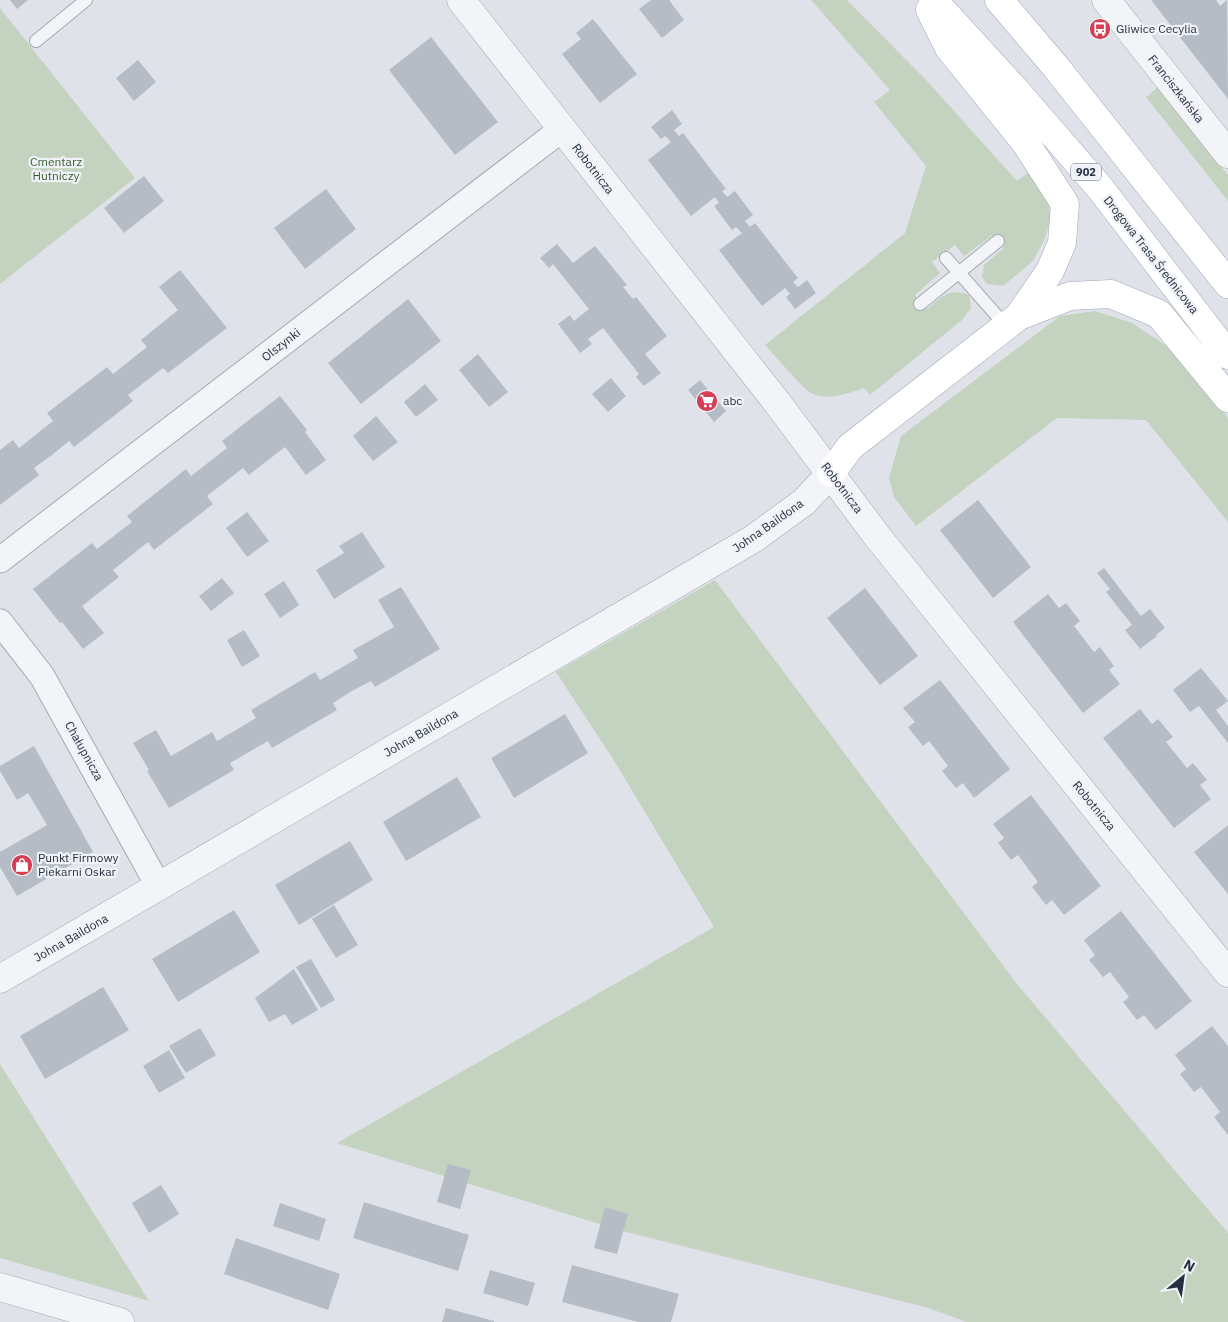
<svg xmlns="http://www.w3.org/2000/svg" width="1228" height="1322" font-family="'IBM Plex Sans',sans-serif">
<rect width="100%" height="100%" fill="#dfe3e9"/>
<path fill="#c4d3c0" d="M811,0H847L927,81L1017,181L1032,170L1048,198L1051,219L1044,241L1033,261L1003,286L987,284L982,277L984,265L1004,248L992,236L964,256L955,245L932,262L940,273L915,295L927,309C942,297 949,287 969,295L971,308L962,320L870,395L864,388C847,394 828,401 811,393C804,390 773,353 765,345L905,233L926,166L874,102L890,90Z
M0,8L135,178L0,284Z
M1158,87L1228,175V201L1146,97Z
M1095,311L1132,323L1179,354L1228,418V522L1146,420L1057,418L916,526L894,497L889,478L901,436L1060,316Z
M715,580L1017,984L1228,1233V1322H967L925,1307L622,1231L337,1143L714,927L613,759L556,672Z
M0,1064L149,1301L0,1258Z"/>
<path fill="#b6bcc6" d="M10,0H28L17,9Z
M651,0H669L684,20L662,38L639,9Z
M1151,0H1216L1220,6L1227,0L1228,99Z
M593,19L637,74L600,103L562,54L581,39L576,33Z
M431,37L498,122L455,155L389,70Z
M138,60L156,82L134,101L116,78Z
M672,110L682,124L674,130L679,136L683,133L726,189L722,191L727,197L735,191L753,215L745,221L750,227L755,223L798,278L793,282L798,287L807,280L816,293L795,309L786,297L790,294L785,288L762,306L719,250L742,233L736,227L732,230L714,206L719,203L715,197L691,216L648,160L671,142L665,136L661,139L651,127Z
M144,176L164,201L124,233L104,208Z
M326,189L356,229L305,269L274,228Z
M557,244L573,263L595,246L627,285L623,287L633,299L636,297L667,336L645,354L661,373L644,386L636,377L639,374L603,328L588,339L592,344L580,353L558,324L570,315L574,321L589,309L553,264L549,268L540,258Z
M180,270L227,328L168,373L163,368L128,395L133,401L74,447L69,441L52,455L34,468L39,475L0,505V450L13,440L19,448L53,421L47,413L107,367L113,374L147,347L141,340L178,310L159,287Z
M408,299L441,341L361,404L328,363Z
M478,354L508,392L489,407L459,370Z
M611,378L626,396L608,412L592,394Z
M700,380L726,411L714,422L688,390Z
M425,384L438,400L416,417L404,402Z
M280,396L307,430L305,432L326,460L306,475L285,447L249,475L243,468L207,496L213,504L154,550L148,542L113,570L119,577L82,606L104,633L83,649L62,622L60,623L33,589L92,543L97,549L115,535L132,522L127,516L186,469L191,476L227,448L222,441Z
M376,416L398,442L373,461L353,436Z
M978,500L1031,567L993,598L940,530Z
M247,512L269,541L247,557L226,528Z
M362,532L385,567L334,599L316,570L344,553L339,546Z
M1104,568L1141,616L1150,609L1165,628L1156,635L1157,636L1140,649L1125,630L1132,625L1106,592L1110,589L1097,573Z
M222,578L234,593L211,611L199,596Z
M284,581L299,605L280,618L264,594Z
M401,587L440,649L375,687L371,681L352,691L333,703L337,710L272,748L268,741L230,763L234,770L169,808L147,771L149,770L133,743L156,730L171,756L212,732L217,741L236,730L256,718L251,710L315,672L320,680L358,658L353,650L394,627L378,600Z
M865,588L918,656L880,685L827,618Z
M1048,594L1059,608L1066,603L1080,621L1074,626L1094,652L1100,647L1114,666L1109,670L1120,684L1083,713L1013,622Z
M244,630L260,656L242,667L227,640Z
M1201,668L1228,701L1216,710L1228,726V743L1199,706L1190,712L1173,690Z
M940,680L1010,769L974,798L963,783L956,788L942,771L948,766L929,741L923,746L908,727L915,722L903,708Z
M1140,709L1152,724L1158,719L1173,737L1166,742L1187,768L1193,763L1207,780L1200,785L1211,799L1174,828L1103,738Z
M565,714L588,753L514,798L491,758Z
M34,746L93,852L17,896L0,867V852L47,825L28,793L17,800L0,771V766Z
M457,777L481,817L406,861L383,822Z
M1031,795L1101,886L1064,915L1052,900L1046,905L1032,887L1038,882L1018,855L1011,860L998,843L1004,838L993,824Z
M1228,825V894L1194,852Z
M350,841L373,880L299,925L275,885Z
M334,905L358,945L336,958L312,919Z
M234,910L260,952L178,1002L152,959Z
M1121,911L1192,1001L1156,1030L1144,1015L1137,1020L1123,1002L1129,997L1110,972L1103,977L1089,960L1095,955L1084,940Z
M311,959L335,1000L321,1008L296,967Z
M294,969L318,1010L292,1025L285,1014L269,1022L255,998Z
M103,987L129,1030L45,1079L20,1036Z
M1212,1026L1228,1046V1135L1214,1117L1220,1112L1201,1087L1194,1092L1180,1074L1186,1069L1175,1055Z
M200,1028L216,1055L186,1073L169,1046Z
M169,1050L185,1078L159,1093L143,1066Z
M448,1164L471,1170L460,1209L437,1202Z
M161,1185L179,1214L149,1233L132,1203Z
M364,1202L469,1235L458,1271L353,1238Z
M280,1203L326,1219L319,1241L273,1226Z
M605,1207L628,1214L617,1254L594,1248Z
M236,1238L340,1274L328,1310L224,1274Z
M572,1265L679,1294L671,1322H638L562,1302Z
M490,1270L535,1283L528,1306L483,1293Z
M446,1308L494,1321V1322H442Z"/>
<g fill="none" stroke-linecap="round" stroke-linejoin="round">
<g stroke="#a4aab3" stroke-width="14">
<path id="service" d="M36,41L86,0
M946,258L1006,326
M920,304L998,241"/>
</g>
<g stroke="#a4aab3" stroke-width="27">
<path id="minor" d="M0,560L562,129
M0,622L42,676L159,887"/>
</g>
<g stroke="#a4aab3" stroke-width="29">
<path id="tertiary" d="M461,0L779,405L877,536L1228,973
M1106,0L1228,154
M0,979L753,539L804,502L831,473
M0,1287L120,1322"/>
</g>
<g stroke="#9ea7b5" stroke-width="29">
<path id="primary" d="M933,0L1017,92L1100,188L1228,355
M999,0L1055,66L1228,284
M930,10L949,48L1025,142L1065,204L1062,243L1050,271L1019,316
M831,473L850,447L1019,316L1070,296L1111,294L1159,314L1228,398"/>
</g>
<use href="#service" stroke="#f2f4f7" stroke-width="12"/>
<use href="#minor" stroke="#f2f4f7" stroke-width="25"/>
<use href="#tertiary" stroke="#f2f4f7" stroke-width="28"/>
<use href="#primary" stroke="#fff" stroke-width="28"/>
</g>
<defs>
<g id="bus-disc" transform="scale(1.125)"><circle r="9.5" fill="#d33f54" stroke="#eff2f6"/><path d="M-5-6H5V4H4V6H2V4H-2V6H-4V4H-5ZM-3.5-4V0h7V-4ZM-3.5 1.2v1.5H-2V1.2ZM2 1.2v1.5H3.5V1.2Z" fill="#fff"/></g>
<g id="supermarket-disc" transform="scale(1.125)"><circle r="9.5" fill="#d33f54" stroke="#eff2f6"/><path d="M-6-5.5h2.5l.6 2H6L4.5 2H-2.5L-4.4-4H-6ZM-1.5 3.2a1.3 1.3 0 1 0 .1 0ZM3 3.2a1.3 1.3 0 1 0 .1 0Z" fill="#fff"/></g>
<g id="shop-disc" transform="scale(1.125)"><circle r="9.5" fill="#d33f54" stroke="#eff2f6"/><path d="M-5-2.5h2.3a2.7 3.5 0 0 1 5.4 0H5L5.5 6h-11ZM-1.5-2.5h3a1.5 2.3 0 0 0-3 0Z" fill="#fff"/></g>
</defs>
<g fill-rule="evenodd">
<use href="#bus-disc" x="1100" y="29"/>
<use href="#supermarket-disc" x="707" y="401"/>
<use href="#shop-disc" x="22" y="865"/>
</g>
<g text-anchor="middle" stroke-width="4.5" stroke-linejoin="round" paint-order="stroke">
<rect fill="#eff2f6" stroke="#636a77" stroke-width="1" x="1071" y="163.5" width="30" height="17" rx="4"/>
<g font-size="11" font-weight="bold" fill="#273040">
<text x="1086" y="176">902</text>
</g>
<g font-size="12" fill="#273040" stroke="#eff2f6" text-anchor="start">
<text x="1116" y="33">Gliwice Cecylia</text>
<text x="723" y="405">abc</text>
<text x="38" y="862">Punkt Firmowy<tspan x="38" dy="14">Piekarni Oskar</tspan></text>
</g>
<g font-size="12" fill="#273040" stroke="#eff2f6">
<text transform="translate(1176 89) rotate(52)" y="4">Franciszkańska</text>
<text transform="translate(593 169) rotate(52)" y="4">Robotnicza</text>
<text transform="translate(1151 255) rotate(52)" y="4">Drogowa Trasa Średnicowa</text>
<text transform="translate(281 345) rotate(-38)" y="4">Olszynki</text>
<text transform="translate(842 488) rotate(53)" y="4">Robotnicza</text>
<text transform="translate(768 526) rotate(-35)" y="4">Johna Baildona</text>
<text transform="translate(421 733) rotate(-30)" y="4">Johna Baildona</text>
<text transform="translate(84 751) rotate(61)" y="4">Chałupnicza</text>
<text transform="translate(1094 806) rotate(51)" y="4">Robotnicza</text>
<text transform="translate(71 938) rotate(-30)" y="4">Johna Baildona</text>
</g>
<g font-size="12" fill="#3b5d34" stroke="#eff2f6">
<text x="56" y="166">Cmentarz<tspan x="56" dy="14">Hutniczy</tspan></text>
</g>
</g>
<g transform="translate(1183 1277) rotate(29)" stroke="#eff2f6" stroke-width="4" paint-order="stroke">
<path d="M0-4L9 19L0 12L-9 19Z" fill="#273040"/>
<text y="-8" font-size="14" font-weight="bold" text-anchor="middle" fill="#273040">N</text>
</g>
</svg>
